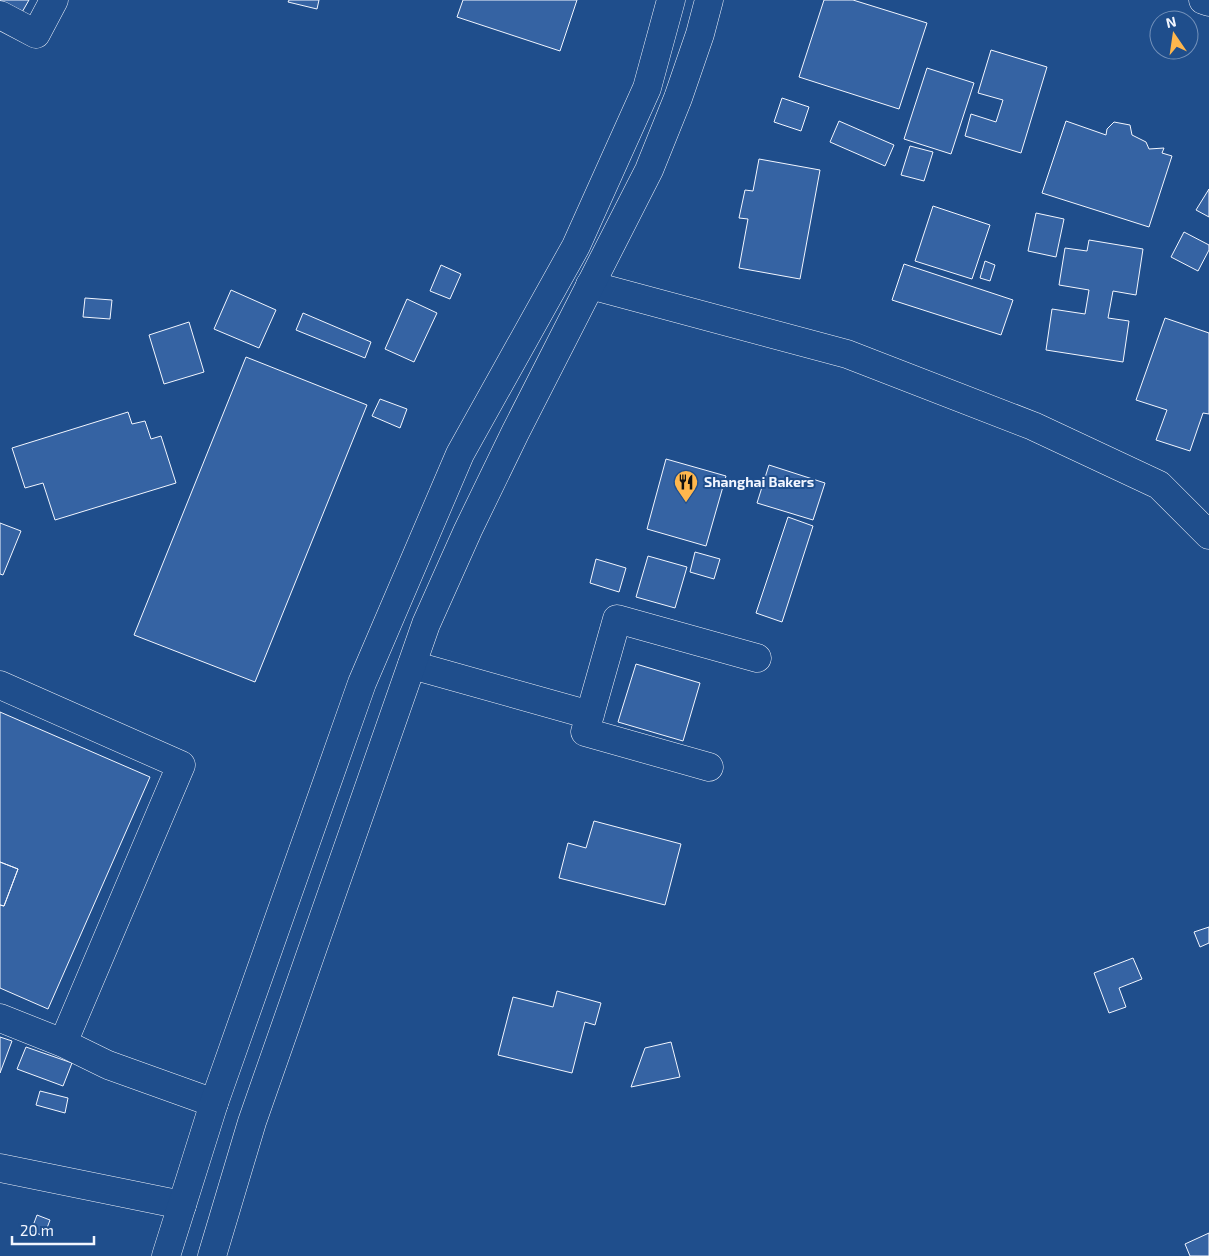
<svg xmlns="http://www.w3.org/2000/svg" width="1209" height="1256" font-family="'Exo 2',sans-serif">
<rect width="100%" height="100%" fill="#1f4e8c"/>
<path fill="#3563a3" stroke="#f2f6ff" d="M0,0H29L17,21L0,11Z
M289,0H319L317,9L288,2Z
M463,0H577L560,51L457,17Z
M824,0H853L927,23L899,109L799,77Z
M991,50L1047,67L1021,153L965,136L971,114L996,122L1003,100L978,93Z
M927,68L974,83L951,154L904,139Z
M782,98L809,107L801,131L774,122Z
M839,121L894,145L885,166L830,142Z
M1066,121L1106,135L1107,129L1114,122L1130,125L1132,135L1146,142L1149,149L1164,148L1162,153L1172,156L1149,227L1042,193Z
M910,146L933,152L924,181L901,175Z
M759,159L820,170L800,279L739,268L748,219L739,218L745,190L753,191Z
M1209,189V217L1196,210Z
M933,206L990,225L972,279L915,261Z
M1036,213L1064,219L1056,257L1028,251Z
M1184,232L1209,245V250L1198,271L1171,257Z
M1089,240L1143,249L1136,295L1113,291L1108,318L1129,321L1123,362L1046,350L1052,309L1085,314L1089,290L1059,285L1065,248L1087,251Z
M985,261L995,265L990,281L980,278Z
M904,264L1013,300L1001,335L892,300Z
M441,265L461,274L450,299L430,291Z
M231,290L276,310L259,348L214,329Z
M85,298L112,300L110,319L83,317Z
M407,299L437,313L414,362L385,349Z
M303,313L371,342L365,358L296,330Z
M1165,318L1209,333V414L1203,413L1190,451L1156,440L1167,410L1136,400Z
M189,322L204,372L164,384L149,335Z
M246,357L367,405L255,682L134,635Z
M380,399L407,409L400,428L372,416Z
M128,412L132,424L145,421L151,439L161,436L176,483L55,520L43,483L25,488L12,448Z
M666,459L726,476L706,546L647,529Z
M769,465L825,483L813,520L757,503Z
M788,517L813,526L782,622L756,613Z
M0,523L21,531L3,575L0,574Z
M695,552L720,559L714,579L690,572Z
M648,556L687,567L675,608L636,597Z
M596,559L626,568L619,592L590,583Z
M636,664L700,683L683,741L618,722Z
M0,712L150,777L48,1009L0,988V905L4,906L18,869L0,862Z
M594,821L681,844L665,905L559,878L568,843L586,848Z
M0,862L18,869L4,906L0,905Z
M1209,927V943L1200,947L1194,932Z
M1133,958L1142,979L1119,988L1126,1007L1109,1013L1094,973Z
M557,991L601,1003L595,1025L585,1022L572,1073L498,1055L513,997L553,1007Z
M0,1037L12,1041L0,1073Z
M671,1042L680,1077L631,1087L645,1048Z
M26,1047L72,1063L63,1086L17,1069Z
M40,1091L68,1098L65,1113L36,1105Z
M37,1215L50,1220L44,1236L31,1231Z
M1209,1233V1256H1190L1185,1244Z"/>
<g fill="none" stroke-linecap="round" stroke-linejoin="round">
<g stroke="#f2f6ff" stroke-width="29">
<path id="minor" d="M1203,0L1209,2
M0,15L36,34L54,0
M590,285L847,354L1033,426L1159,485L1209,535
M412,665L590,715
M0,685L181,765L63,1043
M709,767L585,732L617,619L757,658
M0,1018L63,1043L108,1065L214,1103
M0,1168L182,1205"/>
</g>
<g stroke="#f2f6ff" stroke-width="29">
<path id="highway" d="M166,1256L214,1103L362,683L460,454L576,246L647,88L671,0
M212,1256L252,1122L426,624L468,530L515,433L649,170L678,98L700,34L709,0"/>
</g>
<use href="#minor" stroke="#1f4e8c" stroke-width="28"/>
<use href="#highway" stroke="#1f4e8c" stroke-width="28"/>
</g>
<defs>
<g id="restaurant-pin" transform="scale(1.25)"><path d="M0 17L-7.5 6A9.5 9.5 0 1 1 7.5 6Z" fill="#ffb74d" stroke="#1f4e8c"/><path d="M-5-6h1v4h1v-4h1v4h1v-4h1v5L-1.5 .5V6h-2V.5L-5-1ZM5-6V6H3V1.5H1.5Q1.5-4 5-6Z" fill="#111"/></g>
</defs>
<g fill-rule="evenodd">
<use href="#restaurant-pin" x="686" y="482"/>
</g>
<g text-anchor="middle" stroke-width="4" stroke-linejoin="round" paint-order="stroke">
<g font-size="14" font-weight="bold" fill="#f2f6ff" stroke="#1f4e8c" text-anchor="start">
<text x="704" y="487">Shanghai Bakers</text>
</g>
</g>
<g transform="translate(1174 35) rotate(347)"><circle r="24" fill="#1f4e8c" stroke="#7391ba"/>
<path d="M0-4L9 19L0 12L-9 19Z" fill="#ffb74d"/>
<text y="-8" font-size="14" font-weight="bold" text-anchor="middle" fill="#f2f6ff">N</text>
</g>
<path d="M12 1236v8h82v-8" fill="none" stroke="#f2f6ff" stroke-width="2.5"/>
<text x="20" y="1236" font-size="15" fill="#f2f6ff" stroke="#1f4e8c" stroke-width="4" paint-order="stroke">20 m</text>
</svg>
